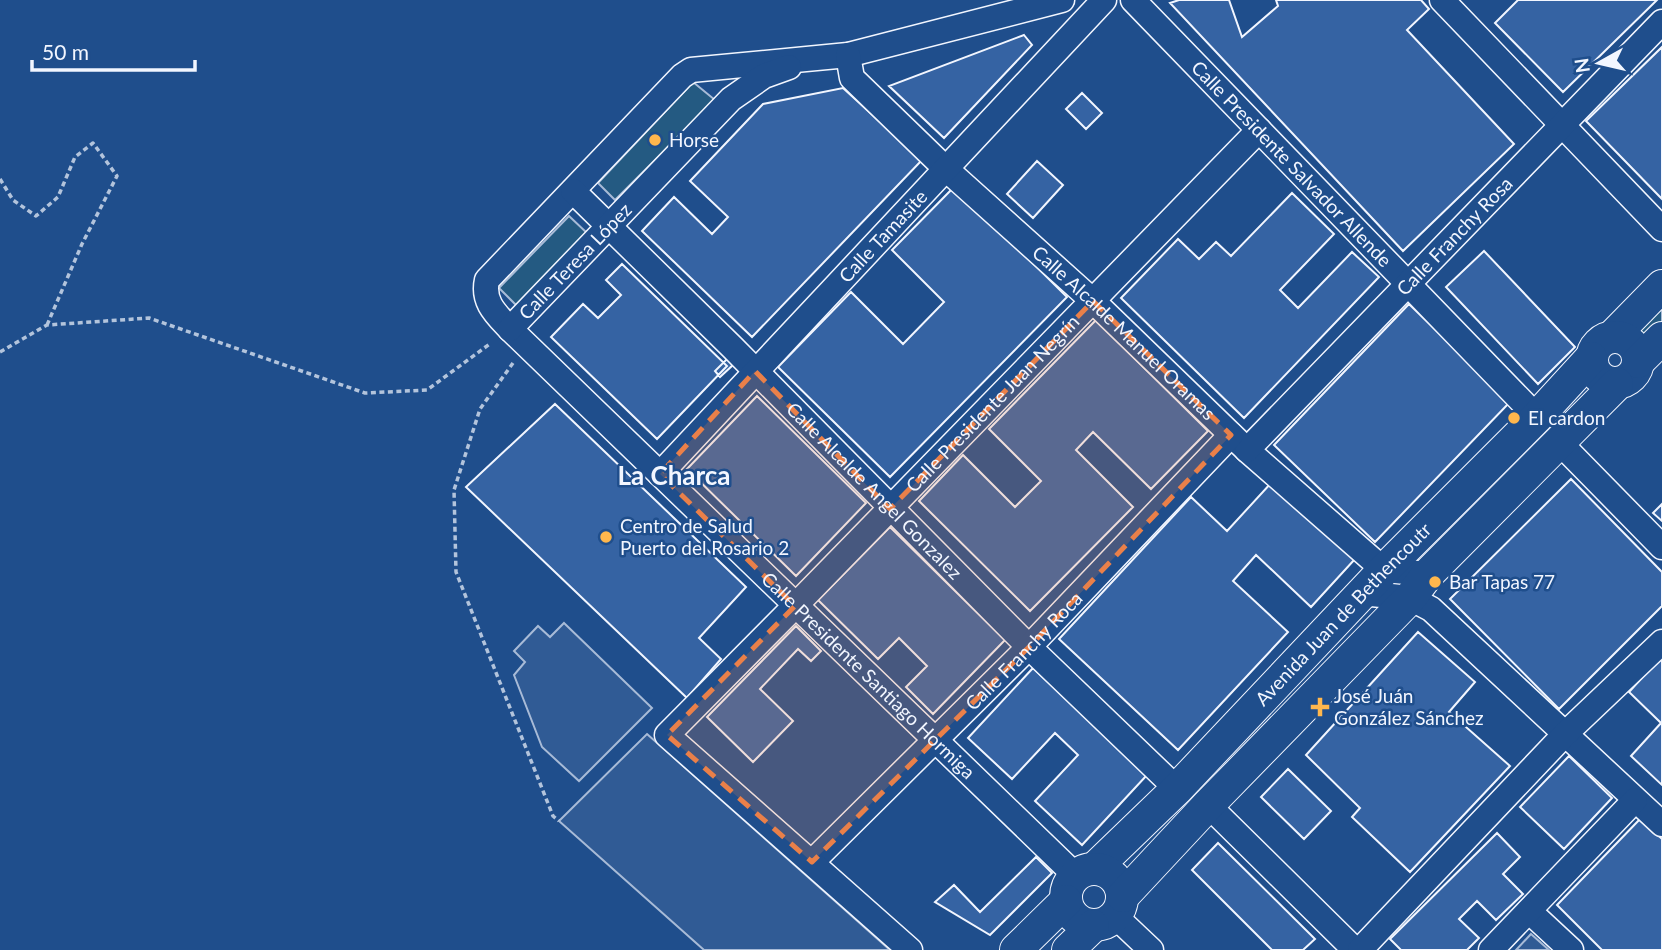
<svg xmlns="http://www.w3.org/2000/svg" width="1662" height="950" font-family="Lato,sans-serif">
<rect width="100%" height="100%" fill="#1f4e8c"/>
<path fill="#245a82" stroke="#a8bbd7" stroke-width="2" d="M693,82L715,100L615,200L598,183Z
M569,216L587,233L517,306L499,288Z
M1662,296V328L1644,347L1630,329Z"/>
<path fill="#305b95" stroke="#a8bbd7" stroke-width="2" d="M564,623L652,708L579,781L542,747L514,675L525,662L514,651L538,626L550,637Z
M647,734L890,950H704L559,821Z
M1531,934L1549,950H1516Z"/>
<path fill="#3563a3" stroke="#f2f6ff" stroke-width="2" d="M1179,0H1229L1242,37L1278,6L1276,0H1421L1429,9L1407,30L1514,144L1403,251L1170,3Z
M1518,0H1657L1563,92L1495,23Z
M1024,35L1032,45L944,138L889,86Z
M1662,47V199L1586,121Z
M843,88L922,160L752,337L642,231L674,197L712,234L728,217L690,181L763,104Z
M1082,93L1102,113L1086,129L1066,109Z
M1037,161L1063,185L1033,218L1007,194Z
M955,186L1067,297L890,477L778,367L851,292L903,344L944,302L892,250Z
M1292,193L1334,234L1280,290L1298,308L1352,252L1379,277L1244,418L1121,298L1178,239L1199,259L1216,242L1231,256Z
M1484,251L1575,347L1538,384L1446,287Z
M622,264L727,366L657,439L551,337L583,304L598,318L621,295L606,280Z
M1409,304L1510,402L1375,542L1274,445Z
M1096,320L1208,431L1151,489L1093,432L1076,450L1133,507L1030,611L919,501L963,455L1015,507L1041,481L989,429Z
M729,357L734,364L720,377L715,371Z
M757,396L866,503L796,576L687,469Z
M555,404L746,587L699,638L721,659L687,698L466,487Z
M1571,479L1662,572V606L1559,709L1450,599Z
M1272,482L1355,559L1311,607L1256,555L1233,581L1288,632L1178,750L1059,639L1191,497L1227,531Z
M1662,504V521L1653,513Z
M890,527L1005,640L933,714L906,687L927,666L899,638L878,659L818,600Z
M796,626L821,651L811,661L798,649L760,689L793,721L753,762L707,717Z
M1418,632L1475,682L1449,712L1510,766L1410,872L1352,817L1360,808L1306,755Z
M1662,656V785L1631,756L1661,723L1629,692Z
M1033,668L1147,775L1082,845L1035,801L1078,755L1055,733L1012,779L968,738Z
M1569,756L1612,798L1564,849L1520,807Z
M1288,769L1331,811L1304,839L1261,797Z
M1641,818L1662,839V950H1602L1557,905Z
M1497,833L1520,857L1503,874L1523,894L1496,920L1477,901L1459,919L1479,938L1467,950H1401L1390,939Z
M1218,843L1315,939L1303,950H1272L1192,870Z
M1036,857L1052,873L990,935L935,902L954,885L980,912Z"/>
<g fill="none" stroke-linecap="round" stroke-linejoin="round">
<g stroke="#f2f6ff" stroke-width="27">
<g id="minor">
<path id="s1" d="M1062,0L848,55L691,70L682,76L487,280C482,302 496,314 510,329L1075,875"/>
<path id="s2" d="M1133,0L1537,417"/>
<path d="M1442,0L1662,229"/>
<path id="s3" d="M848,55L852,78L946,169L1093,301L1247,450L1384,570L1428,574"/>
<path id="s4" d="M573,191L732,347L1029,647L1177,789"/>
<path id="s5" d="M510,329L731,99L764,76L789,67"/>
<path d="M1558,441L1662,547"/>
<path id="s6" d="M1247,450L1662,22"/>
<path id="s7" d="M660,474L1104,0"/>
<path d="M1362,593L1410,598L1431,609L1662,824"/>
<path d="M1208,805L1355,950"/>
<path id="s8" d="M812,862L1029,647L1231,435"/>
<path d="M1529,911L1571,950"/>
<path d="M1115,916L1151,950"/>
<path id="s9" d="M910,950L667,735L795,606L1259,130"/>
<path d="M1360,950L1565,734L1662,642"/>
<path d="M1491,950L1635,800"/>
</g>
</g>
<g stroke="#f2f6ff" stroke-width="34">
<g id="major">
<path d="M1613,336L1662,286"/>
<circle cx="1615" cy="360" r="23"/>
<path d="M1638,362L1662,338"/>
<path id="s10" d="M1095,868L1177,789L1384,570L1537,417L1591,358"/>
<circle cx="1094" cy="897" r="28"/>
<path d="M1123,896L1208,805L1410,598L1428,574L1617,384"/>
<path d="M1016,950L1066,901"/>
<path d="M1068,950L1093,926"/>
</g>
</g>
<path stroke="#b3c4dc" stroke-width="3.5" stroke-dasharray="5 3.5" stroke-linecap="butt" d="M0,179L13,200L36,216L58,197L75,157L93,143L117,176L82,244L47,325
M0,352L47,325L149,318L365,393L427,390L491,343
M513,363L480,409L454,490L456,572L553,816L559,821"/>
<use href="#minor" stroke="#1f4e8c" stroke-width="24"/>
<use href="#major" stroke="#1f4e8c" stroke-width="32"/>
</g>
<path fill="#ea8049" fill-opacity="0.2" stroke="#ea8049" stroke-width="5" stroke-dasharray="14 9" stroke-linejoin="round" d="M1093,301L1231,435L1029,647L812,862L667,735L795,606L660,474L755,371L890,509Z"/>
<g fill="#ffb74d" stroke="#1f4e8c" stroke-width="2.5">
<circle cx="655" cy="140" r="7"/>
<circle cx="1514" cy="418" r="7"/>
<circle cx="606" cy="537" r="7"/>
<circle cx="1435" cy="582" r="7"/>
<path d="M1316.5 696.5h7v7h7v7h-7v7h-7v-7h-7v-7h7z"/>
</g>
<g text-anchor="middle" stroke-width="5" stroke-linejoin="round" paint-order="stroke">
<g font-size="19" fill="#f2f6ff" stroke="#1f4e8c" text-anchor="start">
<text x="669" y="147">Horse</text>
<text x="1528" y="425">El cardon</text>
<text x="620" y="533">Centro de Salud<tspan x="620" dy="22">Puerto del Rosario 2</tspan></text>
<text x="1449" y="589">Bar Tapas 77</text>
<text x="1334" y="703">José Juán<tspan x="1334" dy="22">González Sánchez</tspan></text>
</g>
<g font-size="19" fill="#f2f6ff" stroke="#1f4e8c">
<text dy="7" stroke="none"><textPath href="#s2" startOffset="228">Calle Presidente Salvador Allende</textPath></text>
<text dy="7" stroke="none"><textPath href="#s6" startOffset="298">Calle Franchy Rosa</textPath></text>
<text dy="7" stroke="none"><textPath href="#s7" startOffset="326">Calle Tamasite</textPath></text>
<text dy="7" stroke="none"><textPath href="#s5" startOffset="94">Calle Teresa López</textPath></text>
<text dy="7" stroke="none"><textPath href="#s3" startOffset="396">Calle Alcalde Manuel Oramas</textPath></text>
<text dy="7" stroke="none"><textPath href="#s9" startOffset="789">Calle Presidente Juan Negrín</textPath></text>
<text dy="7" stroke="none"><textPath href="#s4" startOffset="425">Calle Alcalde Angel Gonzalez</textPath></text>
<text dy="7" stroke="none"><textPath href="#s10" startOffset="355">Avenida Juan de Bethencoutr</textPath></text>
<text dy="7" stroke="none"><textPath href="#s8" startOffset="299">Calle Franchy Roca</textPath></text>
<text dy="7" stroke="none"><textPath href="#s1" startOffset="1227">Calle Presidente Santiago Hormiga</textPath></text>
</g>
<g font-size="26" font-weight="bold" fill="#f2f6ff" stroke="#1f4e8c">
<text x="674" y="485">La Charca</text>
</g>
</g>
<g transform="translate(1599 63) rotate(262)" stroke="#1f4e8c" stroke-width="5" paint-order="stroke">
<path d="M0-5L12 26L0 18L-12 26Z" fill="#f2f6ff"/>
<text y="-10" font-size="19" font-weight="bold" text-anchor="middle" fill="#f2f6ff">N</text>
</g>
<path d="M32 60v10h163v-10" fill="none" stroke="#f2f6ff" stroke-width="3.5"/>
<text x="42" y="60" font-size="21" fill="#f2f6ff" stroke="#1f4e8c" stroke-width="5" paint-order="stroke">50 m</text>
</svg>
